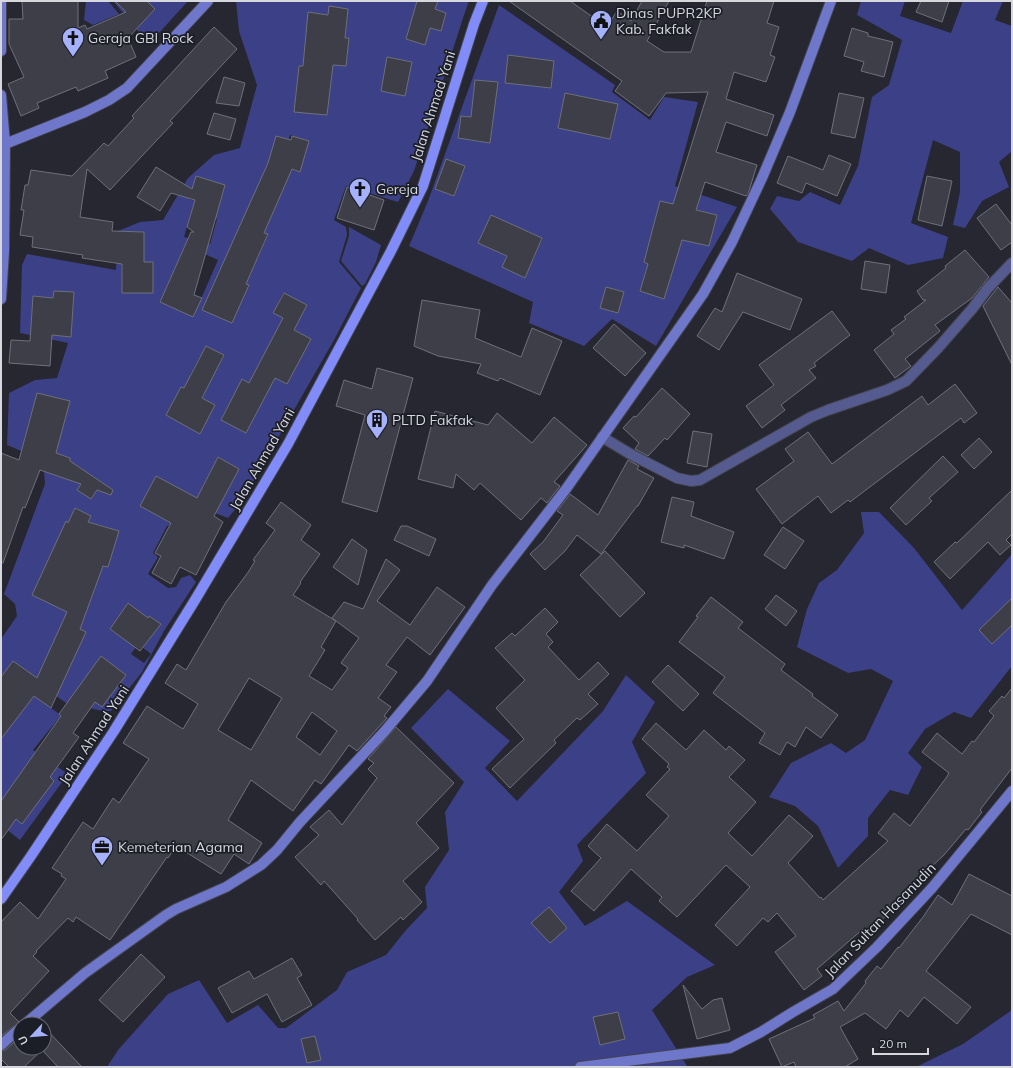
<svg xmlns="http://www.w3.org/2000/svg" width="1013" height="1068" font-family="Mulish,sans-serif">
<rect width="100%" height="100%" fill="#262731"/>
<path fill="#3c4087" fill-rule="evenodd" d="M86,1H108L119,14L93,25L84,20Z
M113,1H119L117,3L140,25L155,9L147,1H188L149,44Z
M236,1H304L306,2L309,1H417L406,39L425,45L430,28L441,31L446,13L435,9L438,1H469L464,15L414,171L398,202L346,186L334,220L346,227L347,235L339,262L361,288L334,340L242,501L228,518L186,502L173,523L167,526L153,553L158,557L148,574L168,588L176,587L181,578L190,575L196,582L164,631L142,672L111,711H102L74,704L63,718H59L33,750L68,774L20,840L1,825V726L43,683L13,661L1,677V639L17,616L15,604L4,594L45,484L43,460L7,445L9,393L35,380L57,378L68,343L20,333L22,265L27,254L116,270L118,231L140,222L163,220L188,178L214,155L240,148L257,85L239,31ZM329,7L348,9L346,29ZM309,12L327,15L322,58L304,56ZM327,36L349,38L346,66L323,64ZM387,57L412,62L405,96L381,91ZM299,66L332,69L327,115L294,111ZM290,135L309,141L300,172L281,166ZM196,177L225,185L219,207L189,199ZM191,212L217,219L210,244L184,237ZM242,223L268,235L257,260H256ZM121,231L144,232V262H153V293H122ZM185,245L218,260L193,317L160,302ZM249,285L232,323L207,312ZM54,291L74,293L71,337L51,335ZM283,293H284L307,305L273,313ZM33,296L50,298L48,328L31,327ZM281,323L311,339L287,384L257,368ZM206,346L224,356L208,385L190,375ZM242,380L267,393L246,433L221,419ZM181,387L215,405L200,433L166,415ZM37,393L69,401L24,440ZM53,452L70,458L64,478L46,472ZM218,457L239,469L223,498L202,487ZM88,473L102,483L91,499L77,490ZM156,476L187,493L171,523L140,506ZM75,508L91,516L85,527L70,519ZM66,522L80,529L74,541L60,534ZM97,524L118,531L108,567L86,561ZM49,558V557L54,605L32,595ZM96,585L88,607L66,599ZM128,603L127,641L110,629ZM149,616L160,624L145,645L134,637ZM138,644L151,654L144,663L131,654ZM55,695L70,706L62,716L47,705Z
M861,1H905L900,16L951,33L963,1H1003L995,20L1012,26V151L999,162L1009,187L982,201L965,228L953,225L960,192V152L933,140L911,223L948,237L943,258L908,265L869,248L852,261L798,242L770,209L777,196L799,201L810,192L840,205L858,166L872,97L889,85L902,40L857,15Z
M499,5L615,85L612,92L650,120L664,97L698,102L675,186L737,207L656,346L612,319L584,346L529,323L533,302L409,246L428,201ZM509,55L554,61L551,88L505,82ZM475,80H476L498,82L473,100ZM566,93L617,104L610,139L558,128ZM462,116L493,121L490,143L458,138ZM446,159L465,166L454,196L435,189ZM660,201L717,215L709,246L652,233ZM491,215L542,239L525,278L502,267L507,256L478,243ZM650,244L672,271L644,262ZM646,269L671,276L664,298L640,291ZM606,287L624,292L618,313L600,308Z
M349,227L381,245L376,262L365,284L362,286L341,261L349,236Z
M861,512H879L914,548L962,610L1012,554V666L971,718L954,712L925,729L908,753L922,767L908,795L890,790L868,818V836L838,868L818,826L795,806L769,797L791,763L831,743L846,753L865,740L893,681L871,669L848,673L797,647L807,609L819,583L837,570L864,533Z
M626,675L655,702L632,742L646,773L577,845L583,861L559,892L585,926L627,901L715,965L687,977L652,1010L687,1066L689,1067H107L118,1050L168,994L199,980L227,1023L258,1005L278,1028H286L337,990L347,972L386,955L406,930L427,908L425,887L449,850L445,812L464,782L411,728L448,689L510,741L485,768L517,801L603,711Z
M1012,1010V1067H916L963,1044Z"/>
<path fill="#3d3e48" stroke="#6e707b" fill-rule="evenodd" d="M22,1H78V28L85,25L87,29L126,12L115,1H147L155,9L128,38L136,57L105,71L108,78L78,91L76,87L37,103L39,108L21,116L8,84L24,77L9,44V19H23Z
M417,1H438L435,9L446,13L441,31L430,28L425,45L406,39Z
M509,1H570L607,27L617,11L631,21L642,1H669L647,41L664,52H691L707,1H774L767,23L779,27L770,55L775,57L766,82L734,72L726,99L774,115L767,136L726,122L716,152L757,165L748,194L746,196L705,182L696,210L717,215L709,246L682,240L664,299L640,291L648,264L644,262L660,201L673,204L708,92L666,93L649,116L615,91L622,81Z
M921,1H949L942,22L916,12Z
M329,6L348,9L345,38H349L346,66L333,65L327,115L294,112L299,66H303L308,12L328,15Z
M214,27L237,49L170,121L173,123L110,190L87,169L80,217L113,222L112,231L144,232V262H153V293H122V264L82,258L83,255L32,247L33,237L20,235L24,210H21L25,185H28L31,170L72,176L104,143L108,146L134,118L132,116Z
M852,28L868,33V36L893,42L884,77L861,71L864,62L844,56Z
M508,55L554,61L551,88L505,83Z
M387,57L412,62L405,96L381,91Z
M224,77L245,83L239,106L216,103Z
M475,80L498,82L490,143L458,138L461,116L471,117Z
M565,93L618,104L610,139L558,128Z
M839,93L864,98L855,138L831,133Z
M214,113L236,119L230,140L207,134Z
M276,136L291,140L292,136L309,141L300,172L292,169L264,233L268,234L246,284L249,285L232,323L202,310L268,163Z
M829,155L851,164L837,196L806,183L802,193L777,183L788,156L823,170Z
M446,159L465,166L454,196L435,189Z
M156,167L192,189L196,176L225,185L194,295L202,298L193,317L160,302L191,232H194L187,227L195,200L171,193L160,211L137,197Z
M927,176L952,181L942,226L918,220Z
M347,187L384,200L374,230L337,218Z
M996,204L1012,225V242L1001,250L977,218Z
M491,215L542,238L525,278L502,267L507,256L478,243Z
M965,250L989,277L972,298L935,325L940,331L905,359L911,366L895,378L874,350L894,334L891,330L906,319L904,317L926,300H923L917,291L946,268L945,266Z
M865,261L890,265L886,293L861,289Z
M737,273L802,299L790,330L743,312L719,350L697,336L715,308L722,312Z
M606,287L624,292L618,313L600,308Z
M998,287L1012,303V365L983,306Z
M54,291L74,292L71,337L52,335L50,366L9,363L11,340L30,341L33,296L53,298Z
M284,293L307,305L294,330L311,339L287,384L275,378L246,433L221,420L242,379L249,383L283,318L273,313Z
M422,300L480,310L475,338L521,357L532,328L562,341L540,395L500,378L498,381L477,373L481,364L438,356L414,346Z
M832,311L850,335L814,363L816,366L809,370L816,378L781,405L785,410L762,428L746,406L774,385L759,365Z
M614,324L646,353L625,376L593,348Z
M206,346L224,355L202,398L215,405L200,434L166,415L181,387L184,388Z
M377,368L413,378L377,512L342,502L365,415L336,406L344,380L372,389Z
M955,384L977,413L964,423L961,418L850,502L848,500L831,513L818,496L782,524L756,489L794,461L785,449L808,432L832,464L922,396L928,405Z
M662,388L690,414L667,440L665,438L648,456L635,449L639,443L623,428L634,416L636,417Z
M37,393L70,401L56,453L70,458V461L113,490L111,495L97,490L91,499L77,490L81,484L40,470L25,508L23,507L3,563H1V453L19,460Z
M435,411L488,425L497,413L532,443L554,417L587,445L554,482L560,486L547,503L541,498L521,520L480,483L474,490L456,474L453,488L418,479Z
M693,431L712,434L707,467L687,463Z
M979,438L992,452L974,469L961,455Z
M943,456L958,472L929,498L932,501L906,525L890,508Z
M218,457L239,469L214,516L223,522L196,575L180,567L171,584L152,573L161,556L155,553L171,523L140,506L156,476L197,498Z
M628,460L639,466L637,469L654,478L638,506H637L601,554L577,535L565,551L545,570L530,554L543,542L563,515L557,511L570,494L598,515Z
M1012,490V534L1006,540L1011,545L1000,555L988,542L950,579L934,562L955,542L957,543Z
M672,497L694,502L691,516L734,532L724,559L684,545V548L661,542Z
M281,502L311,525L301,540L320,554L300,582L301,583L293,595L336,621L321,647L325,650L309,676L332,690L348,668L341,663L359,638L332,618L344,602L363,609L386,559L400,570L377,601L410,625L437,587L465,607L430,655L407,637L386,665L397,672L378,698L391,707L384,716L387,718L357,751L349,745L321,784L315,780L293,811L251,780L228,820L262,843L249,864L234,854L221,874L176,846L168,858L167,857L110,940L76,917L73,922L68,918L36,951L37,952L33,956L49,971L10,1013L19,1022L1,1036V922L20,902L38,919L66,879L61,876L62,874L52,868L83,822L93,829L113,798L119,803L149,759L123,743L147,706L183,729L198,704L165,683L177,664L186,670L226,602L249,571L255,561L253,560L275,530L266,523ZM249,678L282,698L251,750L218,730ZM312,712L337,731L320,755L296,737Z
M75,508L91,516L88,522L119,531L108,567L103,566L80,629L86,632L51,708L34,696L1,739V677L13,661L37,678L67,612L32,595L66,521L68,523Z
M401,526H407L436,539L429,556L394,540Z
M783,527L804,541L785,569L764,555Z
M352,539L367,550L358,585L333,567Z
M605,551L645,593L620,617L580,575Z
M776,595L797,611L786,626L765,609Z
M711,597L743,622L738,628L785,664L781,670L813,694L812,696L838,715L821,738L806,727L795,747L787,742L780,755L759,743L765,733L713,693L725,677L679,642L698,617L696,616Z
M1012,598V625L992,644L979,630Z
M128,603L148,618L149,616L161,624L140,651L110,629Z
M545,608L558,622L546,634L553,642L548,647L579,680L598,662L609,674L588,694L598,704L580,720L577,718L554,740L556,743L510,788L492,769L524,739L496,708L525,680L495,648L512,633L515,636Z
M101,656L126,675L102,707L95,702L73,733L79,737L50,777L54,781L22,824L16,819L1,840V801L61,716L59,714Z
M668,665L699,694L683,711L652,682Z
M1012,688V768L980,810L982,812L968,830L966,829L944,855L884,911L887,915L867,933L863,929L817,969L822,976L804,990L775,952L796,936L777,913L768,922L763,918L737,946L715,925L750,887L726,865L677,917L659,901L662,897L631,869L594,911L571,891L601,858L588,846L607,824L637,851L669,816L646,795L670,769L667,767L669,764L642,739L656,723L686,750L704,730L726,750L729,746L745,760L729,777L756,802L728,833L752,856L789,815L813,836L788,863L820,898L821,897L823,900L888,841L878,833L894,813L910,826L946,778L949,773L922,752L937,733L962,754L972,741L974,742L994,716L989,711L1002,696L1004,698Z
M396,727L454,783L416,823L439,848L403,881L422,902L403,920L401,917L375,940L357,920L358,919L324,881L321,885L295,857L319,835L310,827L329,810L342,825L377,778L368,769L374,763L368,759Z
M969,874L1012,896V935L971,914L926,971L971,1007L957,1024L924,997L908,1017L900,1010L886,1029L865,1013L840,1027L858,1059L845,1067H796L794,1062L782,1067L769,1039L815,1018L813,1015L838,1001L844,1011L866,983L865,981L877,966L881,969L898,947L899,948L923,917L938,895L952,905Z
M549,907L567,928L550,943L531,923Z
M141,954L165,977L123,1022L99,1000Z
M292,958L302,975L297,978L312,1005L282,1022L267,994L232,1013L218,988L249,971L254,979Z
M683,985L702,1009L713,1000L722,998L730,1030L697,1039Z
M618,1012L625,1039L600,1045L593,1017Z
M44,1027L82,1067H58L44,1052Z
M315,1036L321,1060L307,1063L301,1039Z
M20,1037V1048H44L24,1067H9L1,1059V1051L5,1050Z"/>
<g fill="none" stroke-linecap="round" stroke-linejoin="round">
<g stroke="#42434d" stroke-width="12">
<path id="street" d="M602,437L632,455L677,478L691,481L700,480L811,417L828,410L887,390L906,381L938,348L972,309L988,288L1012,263"/>
</g>
<g stroke="#42434d" stroke-width="12">
<path id="secondary" d="M1,51V1
M1,95L5,144L4,251L1,299
M5,144L85,112L109,100L127,88L208,1
M25,1024L85,973L166,915L176,909L226,887L261,865L277,850L300,822L384,732L427,681L492,585L566,489L703,294L732,242L762,178L790,112L831,1
M1,1045L20,1028
M580,1067L730,1048L761,1032L793,1012L833,989L877,947L932,888L1012,791"/>
</g>
<g stroke="#42434d" stroke-width="12">
<path id="primary" d="M1,899L31,856L114,731L195,600L288,444L391,251L423,186L474,24L483,1"/>
</g>
<use href="#street" stroke="#555b8f" stroke-width="10"/>
<use href="#secondary" stroke="#6e77ca" stroke-width="10"/>
<use href="#primary" stroke="#818cf8" stroke-width="10"/>
</g>
<defs>
<g id="civic-pin" transform="scale(1.15)"><path d="M0 17L-7.5 6A9.5 9.5 0 1 1 7.5 6Z" fill="#a6b1fc" stroke="#1c1e27"/><path d="M-.6-6.5H3V-4.5H.6V-3L4-1V1h2V6H-6V1h2V-1L-.6-3ZM-1.2 2.5V6h2.4V2.5Z" fill="#111"/></g>
<g id="church-pin" transform="scale(1.15)"><path d="M0 17L-7.5 6A9.5 9.5 0 1 1 7.5 6Z" fill="#a6b1fc" stroke="#1c1e27"/><path d="M-1.2-6h2.4v3.5h3.3v2.4h-3.3V6h-2.4V-.1h-3.3v-2.4h3.3Z" fill="#111"/></g>
<g id="building-pin" transform="scale(1.15)"><path d="M0 17L-7.5 6A9.5 9.5 0 1 1 7.5 6Z" fill="#a6b1fc" stroke="#1c1e27"/><path d="M-4-6H4V6H1V3H-1V6H-4ZM-2.5-4.3h1.7v1.8h-1.7ZM.8-4.3h1.7v1.8H.8ZM-2.5-1h1.7V.8h-1.7ZM.8-1h1.7V.8H.8Z" fill="#111"/></g>
<g id="office-pin" transform="scale(1.15)"><path d="M0 17L-7.5 6A9.5 9.5 0 1 1 7.5 6Z" fill="#a6b1fc" stroke="#1c1e27"/><path d="M-6-3h4V-5.5h4V-3h4V5H-6ZM-1-4.5V-3h2v-1.5ZM-6 0V1H6V0Z" fill="#111"/></g>
</defs>
<g fill-rule="evenodd">
<use href="#civic-pin" x="601" y="21"/>
<use href="#church-pin" x="73" y="38"/>
<use href="#church-pin" x="360" y="189"/>
<use href="#building-pin" x="377" y="420"/>
<use href="#office-pin" x="102" y="847"/>
</g>
<g text-anchor="middle" stroke-width="3.5" stroke-linejoin="round" paint-order="stroke">
<g font-size="14" fill="#d6d8de" stroke="#1c1e27" text-anchor="start">
<text x="616" y="18">Dinas PUPR2KP<tspan x="616" dy="16">Kab. Fakfak</tspan></text>
<text x="88" y="43">Geraja GBI Rock</text>
<text x="376" y="194">Gereja</text>
<text x="392" y="425">PLTD Fakfak</text>
<text x="118" y="852">Kemeterian Agama</text>
</g>
<g font-size="14" fill="#d6d8de" stroke="#1c1e27">
<text transform="translate(433 106) rotate(-72)" y="5">Jalan Ahmad Yani</text>
<text transform="translate(262 459) rotate(-60)" y="5">Jalan Ahmad Yani</text>
<text transform="translate(94 735) rotate(-57)" y="5">Jalan Ahmad Yani</text>
<text transform="translate(880 920) rotate(-46)" y="5">Jalan Sultan Hasanudin</text>
</g>
</g>
<rect width="1013" height="1068" fill="none" stroke="#d6d8de" stroke-width="4"/>
<g transform="translate(32 1036) rotate(244)"><circle r="19" fill="#1c1e27" stroke="#666870"/>
<path d="M0-3L7 15L0 10L-7 15Z" fill="#a6b1fc"/>
<text y="-6" font-size="11" font-weight="bold" text-anchor="middle" fill="#d6d8de">U</text>
</g>
<path d="M873 1048v6h55v-6" fill="none" stroke="#d6d8de" stroke-width="2"/>
<text x="879" y="1048" font-size="12" fill="#d6d8de" stroke="#1c1e27" stroke-width="3" paint-order="stroke">20 m</text>
</svg>
